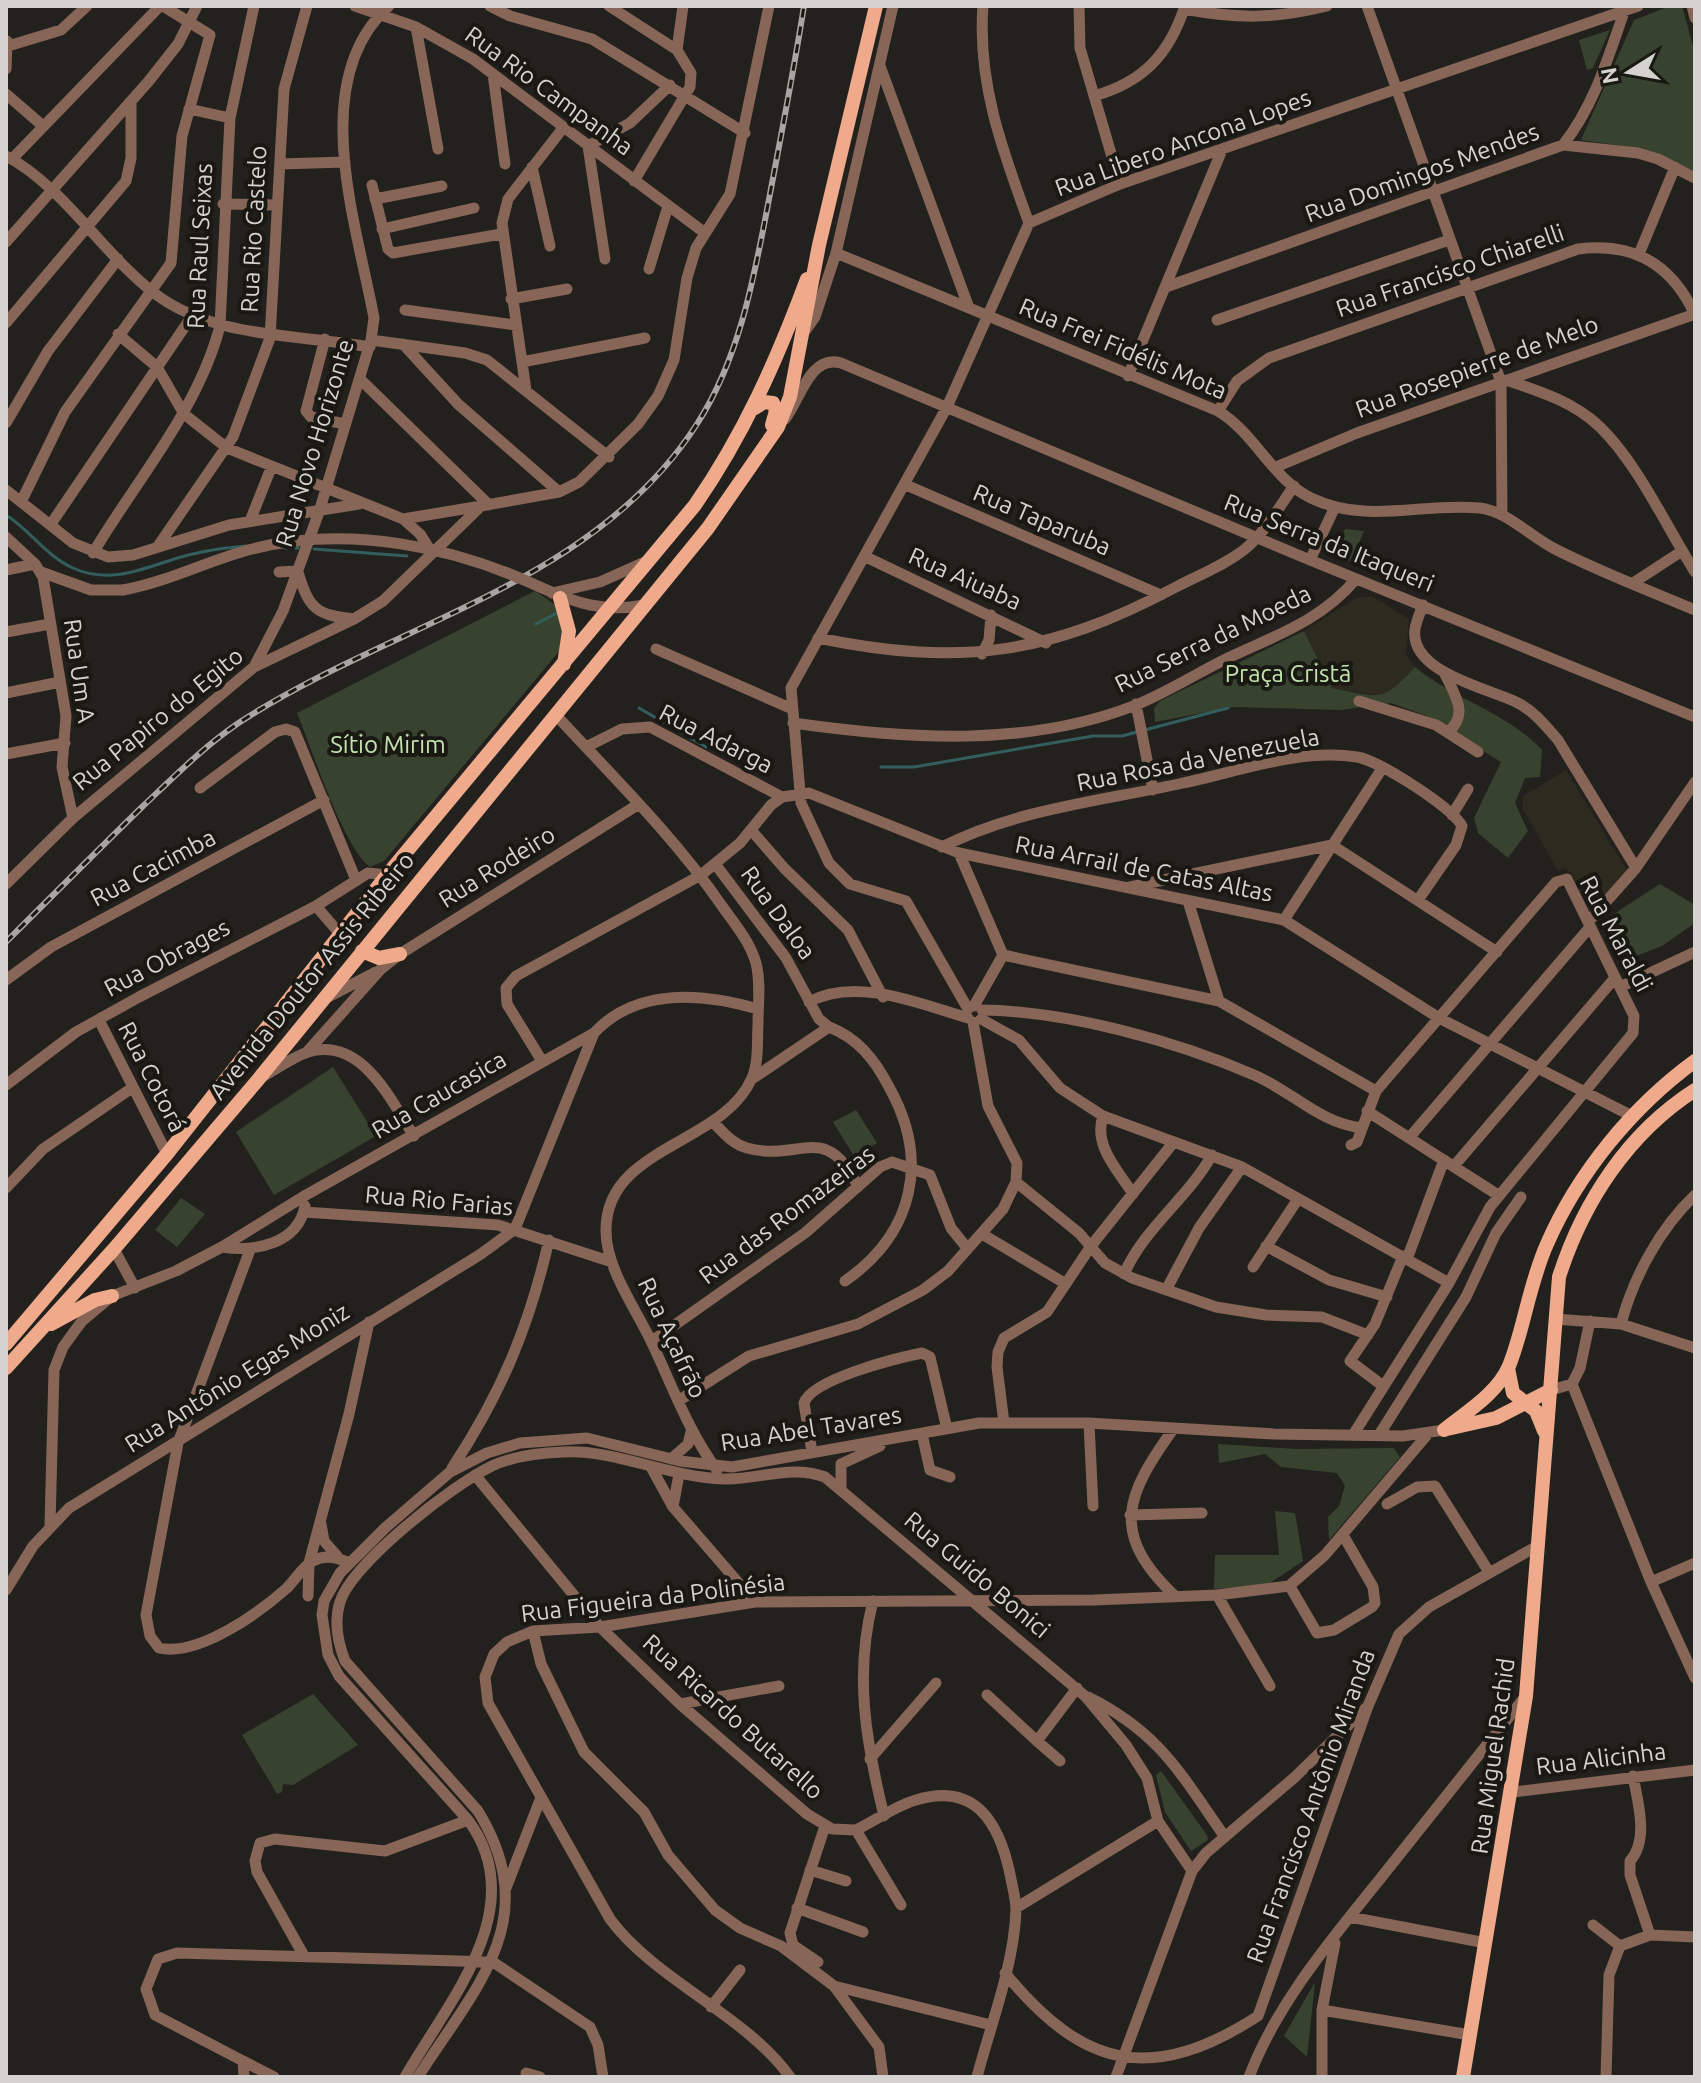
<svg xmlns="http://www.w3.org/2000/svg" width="1701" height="2083" font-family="Ubuntu,sans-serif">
<rect width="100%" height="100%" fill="#23211d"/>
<path fill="#2d2a20" d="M1372,596L1409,619L1406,655L1415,667L1392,692L1382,696L1332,688L1304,631L1356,598Z
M1566,770L1627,871L1588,911L1572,873L1564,868L1558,871L1523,809V796Z"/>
<path fill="#37432f" d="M1670,6H1682L1695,53V171L1637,148L1581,140L1634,20Z
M1610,30L1593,68L1587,70L1579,40Z
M1345,529L1364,531L1351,562L1333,554Z
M535,591L554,604L567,619L561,649L384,861L370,867C343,847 312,749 297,713Z
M1304,631L1332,688C1380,697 1381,704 1415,667C1455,700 1505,711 1542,750L1540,777L1525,778L1515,803L1528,831L1508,858L1478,833L1474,818L1501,762L1427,716L1391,703L1340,710L1233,707L1155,722L1154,708L1160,701Z
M1660,884L1695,905V923L1662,946L1623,961L1603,921Z
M333,1067L376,1136L274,1195L236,1132Z
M856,1110L877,1143L854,1156L833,1122Z
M181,1198L205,1214L177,1247L155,1230Z
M1218,1444L1296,1449L1394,1448L1400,1457L1329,1540L1328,1517L1339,1506L1345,1486L1337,1473L1281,1467L1265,1454L1219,1463Z
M1275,1511L1295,1513L1303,1561L1267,1585L1214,1589L1215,1555H1279Z
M313,1694L358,1745L293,1785L283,1784L282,1792L277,1794L242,1735Z
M1161,1771L1207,1835L1208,1840L1191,1851L1165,1812L1156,1775Z
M1315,1982L1307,2057L1284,2036Z"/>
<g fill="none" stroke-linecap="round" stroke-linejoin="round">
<path stroke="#325e5e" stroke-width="3" d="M6,515C30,530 46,556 73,568C107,584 141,570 174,559C196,552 222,548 246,546
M285,548H298
M314,549L407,556
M536,624L557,613
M639,708L706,747
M881,767H914L1093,736H1122L1228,708"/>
<path stroke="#876557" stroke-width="11" d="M355,6L416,27L473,59L705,233
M490,6L510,16L592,39L745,133
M609,6L677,50
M983,6C977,83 1003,152 1029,223
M1079,6L1080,48L1120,184
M1367,6L1501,382L1502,514
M1692,6L1695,18
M1184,9C1238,19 1274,19 1327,6
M416,27L438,149
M8,46L61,30L87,6
M880,66L969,308
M6,69L7,41
M493,74L505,164
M6,94L43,126
M1094,96C1143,82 1169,55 1185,6
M189,109L230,118
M1563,145C1594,106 1608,58 1624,12
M6,156C63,186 103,254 154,293C214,339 298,334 370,347
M12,159L160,6
M280,164L345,162
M532,167L550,246
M634,181L690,87L691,73L677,50L683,6
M372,185L388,249L393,253L501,234
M375,199L442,186
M223,204L277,205
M382,229L474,208
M6,242L148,82L178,44L197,6
M836,253L1218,411C1255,433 1273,480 1311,498C1367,525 1422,502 1480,508C1509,512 1529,536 1555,549C1600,572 1648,590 1695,610
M1639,254L1675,167
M605,259L588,146L630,123L670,85
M649,269L668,206
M1166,287L1563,145L1638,153L1658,159L1695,178
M511,299L567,289
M405,310L516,325
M1217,320L1449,240
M6,323L126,181L131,158V103
M805,331L815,317L836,253L893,6
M118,334L157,367L184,414L227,448L403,519L420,534L432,553
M325,339L306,411L311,417L345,424
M371,340L465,353L487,360L609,457
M403,344L458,404L559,492
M522,362L645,338
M1128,376L1222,150
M360,379L489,505
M1506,380C1539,391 1574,402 1600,427C1638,464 1666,526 1695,572
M526,390L502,223L508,199L563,128
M1218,411L1237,381L1269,358L1578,249C1633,242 1672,264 1695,315
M785,419C800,400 810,354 841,363L1310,560L1695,717
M6,423L48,351L118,259
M1276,467L1357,433L1695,314
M906,485L1161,595
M6,490L73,543L108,557L133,555L229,525L359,504
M22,500L65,412L171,263L182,136L210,35L163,6
M403,519L481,506
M250,521L271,468
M51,524L192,316
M6,537L35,564L43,577L66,716L62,767L73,818
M158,546L233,437L270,338L284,89L307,6
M93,553C137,479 198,410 220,326L230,118L254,6
M866,557L1046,643
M1310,560L1334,509
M6,570L35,564
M41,572L91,590H123
M279,572L298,571
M298,572C309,609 316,615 354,619
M1633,583L1682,551
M540,587C575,603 605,613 644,605
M552,593L600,582L647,561
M1423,605C1420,613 1416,622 1415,629C1409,672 1487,688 1516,702C1533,710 1545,725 1558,740L1636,868
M6,632L50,624
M818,638C959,667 1049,655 1176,587C1199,575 1225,565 1245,549C1265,533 1279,507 1294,486
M656,649L790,708
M982,654L989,640L991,615
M255,665L283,611L319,512L371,340L374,318C357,225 306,80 389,6
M1444,672C1454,694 1470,714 1448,732
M6,693L60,682
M1359,701L1436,725L1478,752
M1136,704L1153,790
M555,714C612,776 674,836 722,906C735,924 750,942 756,963C761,982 758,1004 758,1024C757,1041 759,1061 752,1078C723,1145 607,1146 606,1229C605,1267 635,1307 651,1341C672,1385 688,1431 717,1470
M793,723C907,739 1026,748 1136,705C1168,692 1197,673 1228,658C1275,636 1322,620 1356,579
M586,747L622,729L650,727L782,797
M6,754L65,743
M200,788L275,732L286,729L295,732L356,880
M1452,815L1468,789
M751,830L785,869L848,930L883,997
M942,847C1016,809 1102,801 1183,783C1237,772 1300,748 1357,757C1378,760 1452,807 1462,826L1456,845L1418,900
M959,853L1003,955
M716,865L786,958L819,1019L829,1027
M6,884L73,818L254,667L354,619L383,601L481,506L559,492L579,482L638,424L658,396L674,360L687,278L696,248L730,194L769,6
M1130,887L1332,845L1497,952
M1188,901L1219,1001
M316,906L340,934
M1284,920L1383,767
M1588,922L1636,868L1695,782
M1003,955L1219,1001L1376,1091
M6,980L51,947L324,800
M1620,987L1695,952
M328,997L376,972
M809,1002C856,976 920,1004 968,1018
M974,1006L1003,955
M968,1009L906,901L850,884L829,863L801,803L791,688L947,407L1029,223L1120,184L1638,6
M982,1010C1067,1011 1176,1041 1254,1075C1292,1091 1319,1123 1362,1128
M981,1019L1019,1040L1060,1088L1103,1116L1242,1167L1449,1283
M99,1020L167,1154
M307,1052L380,970L400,954L639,804
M542,1061L507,1004L506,988L516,976L701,875L740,843L771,805L782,797L809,793L959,853L1284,920L1439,1018L1632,1116
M264,1076C278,1068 293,1057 308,1052C362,1036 391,1101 414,1136
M752,1079L829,1027C858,1038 875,1060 889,1087C930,1160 914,1233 845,1281
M6,1085L76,1032L139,997L316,906L368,873L387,875
M1367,1111L1498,1195
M1103,1116C1093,1146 1118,1170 1133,1194
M713,1122C723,1132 732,1144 747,1148C799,1163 826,1119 858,1187
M1409,1138L1590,927
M1351,1145L1357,1142L1376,1091L1556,882L1567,879L1634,1016L1633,1033L1490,1207L1449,1283L1353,1435
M1454,1166L1614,979
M1016,1182L1079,1233L1105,1263L1132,1278L1216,1307L1266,1315L1322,1317L1368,1335
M6,1188L43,1149L132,1088
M304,1212L498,1225L612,1262
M982,1234L1066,1284
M1266,1246L1329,1280L1387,1297
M222,1247C255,1252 298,1244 305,1206
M114,1249L135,1288
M250,1250L178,1443L146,1615L150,1636L159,1648C198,1657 259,1613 287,1588C295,1580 303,1566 313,1561C325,1554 337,1557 349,1563
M1407,1259L1444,1160
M1253,1267L1298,1199
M1124,1274C1145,1227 1187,1199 1212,1155
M1166,1290L1199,1228L1242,1167
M1555,1319L1621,1324L1695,1348
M1621,1324C1633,1278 1660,1228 1695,1195
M652,1341L805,1233L880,1167L892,1162L930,1175L951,1228L967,1248
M1572,1384L1651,1582L1695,1678
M1383,1386L1350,1361L1375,1324L1403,1256
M1551,1390L1572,1384L1580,1368L1590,1321
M678,1401L749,1356L858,1324L923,1290L948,1271L1003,1209L1016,1182L1017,1163L988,1106L973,1022
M1004,1423L997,1367L998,1352L1004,1338L1047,1312L1091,1246L1173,1143
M1089,1423L1093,1506
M1174,1428C1126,1495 1108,1533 1176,1597
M922,1434L930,1470L950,1477
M1379,1435L1466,1297L1496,1233L1521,1197
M812,1452L804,1403C812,1379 897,1358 922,1353L930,1357L947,1429
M671,1459L688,1444L691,1432
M651,1467L673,1507L755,1602
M452,1468C501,1394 529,1327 549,1240
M475,1475L600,1627L680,1704L807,1814L832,1829L856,1830C875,1821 895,1806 916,1800C975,1782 999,1822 1010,1874C1012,1885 1016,1899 1016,1910C1014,1966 991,2023 977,2077
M841,1487V1464L880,1446
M1387,1504L1417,1487L1435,1486L1489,1572
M673,1507L679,1474
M1130,1515L1202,1513
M321,1524L324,1541L338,1557
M50,1525L54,1370L63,1347L82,1321L112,1296L176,1271L222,1247L306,1195L594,1033C637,987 703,993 758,1009
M1651,1582L1695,1563
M6,1590L33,1546L69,1508L481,1254L515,1229L594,1033
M1292,1590L1317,1633L1334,1630L1372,1607L1375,1603L1373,1587L1343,1535
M1217,1595L1270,1686
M308,1596L309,1563L349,1414L369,1322
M873,1601C854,1675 866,1742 884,1816
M533,1631L541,1664L584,1752L644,1812L668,1855L715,1910L740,1928L781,1946L834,1986L879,2047L883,2077
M987,1695L1037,1741L1077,1688
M1088,1697C1160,1733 1180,1773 1225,1837
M680,1704L779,1686
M1037,1741L1060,1761
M870,1759L936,1683
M1633,1776C1638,1803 1649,1840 1630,1861V1875L1650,1935
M1513,1792L1695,1770
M856,1830L901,1905
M810,1870L846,1881
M506,1888L540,1800
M797,1908L863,1932
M1016,1908L1158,1821
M1350,1917L1486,1943
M1593,1925L1620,1946
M1620,1946L1650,1935L1695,1937
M304,1956L257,1872L255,1861L260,1843L275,1839L385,1851L468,1820
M818,1962L793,1945L790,1933L825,1826
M1005,1973C1085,2071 1154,2083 1258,2016L1368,1706L1399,1634L1429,1607L1539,1545
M834,1986L991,2025
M711,2007L740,1970
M1322,2010L1470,2035
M243,2061L274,2077
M526,2073L540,2077
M244,2077L243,2061L155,2015L146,1989L158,1959L177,1953L493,1962L590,2027L598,2045L603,2077
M405,2077C448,2002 533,1907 468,1820L339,1676L328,1655L322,1615L324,1601L340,1573L385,1528L450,1472L487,1453L520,1443L587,1438L680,1461L732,1467L979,1423H1089L1274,1434L1403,1436L1444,1430
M418,2077C475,1987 545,1921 478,1811L345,1661C338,1643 334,1621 340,1602C352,1563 454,1484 492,1466C513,1456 539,1453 563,1452C614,1449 668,1477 724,1479C759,1480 791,1464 825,1477L1085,1696L1126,1745L1147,1778L1158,1821L1192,1871
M790,2077C747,2016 655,1980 610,1919L488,1703L485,1677L494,1654L507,1642L533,1631L600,1627L755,1602L1094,1600L1217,1595L1289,1586L1325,1555L1427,1435
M1116,2077L1192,1871L1206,1853L1295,1777L1367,1707
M1249,2077C1277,2003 1331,1940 1380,1879C1429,1818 1477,1757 1525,1697
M1322,2077V2010L1335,1943
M1606,2077L1609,1975L1620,1946"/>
<path stroke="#efa98b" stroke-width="14" d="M755,408L764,402L773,403L776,411L772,425
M560,598L569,631L564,664
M362,951L379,958L400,954
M51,1324L95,1300L112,1296
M6,1344L167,1154L387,875L695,505C744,434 777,360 807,279
M6,1368L114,1249L257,1081L708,528L778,427L790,397L819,245L876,6
M1508,1368L1513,1393L1536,1411L1544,1431
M1447,1429L1496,1418L1551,1390
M1444,1430C1466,1412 1497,1394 1509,1366C1524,1329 1529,1284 1547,1244C1578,1173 1632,1107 1695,1061
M1463,2077L1526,1696L1559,1277C1583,1202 1628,1133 1695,1090"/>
<g stroke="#a8a6a3" stroke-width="6">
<path id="rail" d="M6,942C51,897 96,852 141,808C173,778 204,746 240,722C392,623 594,585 697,424C741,356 755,272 770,194C782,131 794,69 804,6"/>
</g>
<use href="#rail" stroke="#191813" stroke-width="3" stroke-dasharray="9" stroke-linecap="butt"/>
<path stroke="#876557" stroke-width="11" d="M123,590C168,582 209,560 252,549C349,525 452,546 540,587"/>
</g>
<g text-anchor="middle" stroke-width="8" stroke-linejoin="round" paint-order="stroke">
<g font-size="24" fill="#d4d3d0" stroke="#191813">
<text transform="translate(549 91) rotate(36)" y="8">Rua Rio Campanha</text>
<text transform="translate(1183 143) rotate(-20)" y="8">Rua Libero Ancona Lopes</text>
<text transform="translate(1422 173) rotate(-20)" y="8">Rua Domingos Mendes</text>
<text transform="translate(254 229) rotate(-87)" y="8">Rua Rio Castelo</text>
<text transform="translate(200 246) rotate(-87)" y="8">Rua Raul Seixas</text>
<text transform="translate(1450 271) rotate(-19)" y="8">Rua Francisco Chiarelli</text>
<text transform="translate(1123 349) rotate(23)" y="8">Rua Frei Fidélis Mota</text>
<text transform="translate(1477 367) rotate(-20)" y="8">Rua Rosepierre de Melo</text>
<text transform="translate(315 443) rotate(-73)" y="8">Rua Novo Horizonte</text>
<text transform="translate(1042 520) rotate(23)" y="8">Rua Taparuba</text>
<text transform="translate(1329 543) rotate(22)" y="8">Rua Serra da Itaqueri</text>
<text transform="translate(965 579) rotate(24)" y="8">Rua Aiuaba</text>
<text transform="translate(1213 639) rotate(-26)" y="8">Rua Serra da Moeda</text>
<text transform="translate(79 671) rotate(82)" y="8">Rua Um A</text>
<text transform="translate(158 719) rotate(-39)" y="8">Rua Papiro do Egito</text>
<text transform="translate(716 739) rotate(27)" y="8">Rua Adarga</text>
<text transform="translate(1198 760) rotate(-11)" y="8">Rua Rosa da Venezuela</text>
<text transform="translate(497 867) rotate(-32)" y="8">Rua Rodeiro</text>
<text transform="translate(153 868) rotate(-28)" y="8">Rua Cacimba</text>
<text transform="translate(1144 869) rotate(11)" y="8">Rua Arrail de Catas Altas</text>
<text transform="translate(778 913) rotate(54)" y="8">Rua Daloa</text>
<text transform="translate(1616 934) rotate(62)" y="8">Rua Maraldi</text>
<text transform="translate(167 958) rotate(-28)" y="8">Rua Obrages</text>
<text transform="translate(312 976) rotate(-51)" y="8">Avenida Doutor Assis Ribeiro</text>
<text transform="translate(152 1077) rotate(63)" y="8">Rua Cotorá</text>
<text transform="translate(439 1095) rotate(-30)" y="8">Rua Caucasica</text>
<text transform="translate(439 1201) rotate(5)" y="8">Rua Rio Farias</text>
<text transform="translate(787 1215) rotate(-37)" y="8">Rua das Romazeiras</text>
<text transform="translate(672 1338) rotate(65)" y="8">Rua Açafrão</text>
<text transform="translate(237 1378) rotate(-32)" y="8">Rua Antônio Egas Moniz</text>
<text transform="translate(811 1429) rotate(-9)" y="8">Rua Abel Tavares</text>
<text transform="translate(977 1575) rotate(40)" y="8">Rua Guido Bonici</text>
<text transform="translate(653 1598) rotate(-7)" y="8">Rua Figueira da Polinésia</text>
<text transform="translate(733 1717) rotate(42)" y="8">Rua Ricardo Butarello</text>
<text transform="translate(1493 1756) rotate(-82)" y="8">Rua Miguel Rachid</text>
<text transform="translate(1601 1759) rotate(-7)" y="8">Rua Alicinha</text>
<text transform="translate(1311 1806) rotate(-70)" y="8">Rua Francisco Antônio Miranda</text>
</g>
<g font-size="24" fill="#c3e3ae" stroke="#191813">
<text x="1288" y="682">Praça Cristã</text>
<text x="388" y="753">Sítio Mirim</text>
</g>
</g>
<rect width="1701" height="2083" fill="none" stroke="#d4d3d0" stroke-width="16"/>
<g transform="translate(1629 72) rotate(259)" stroke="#191813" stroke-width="6" paint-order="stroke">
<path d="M0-6L14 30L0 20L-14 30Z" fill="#d4d3d0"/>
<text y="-12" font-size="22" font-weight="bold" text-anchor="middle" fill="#d4d3d0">N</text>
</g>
</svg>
